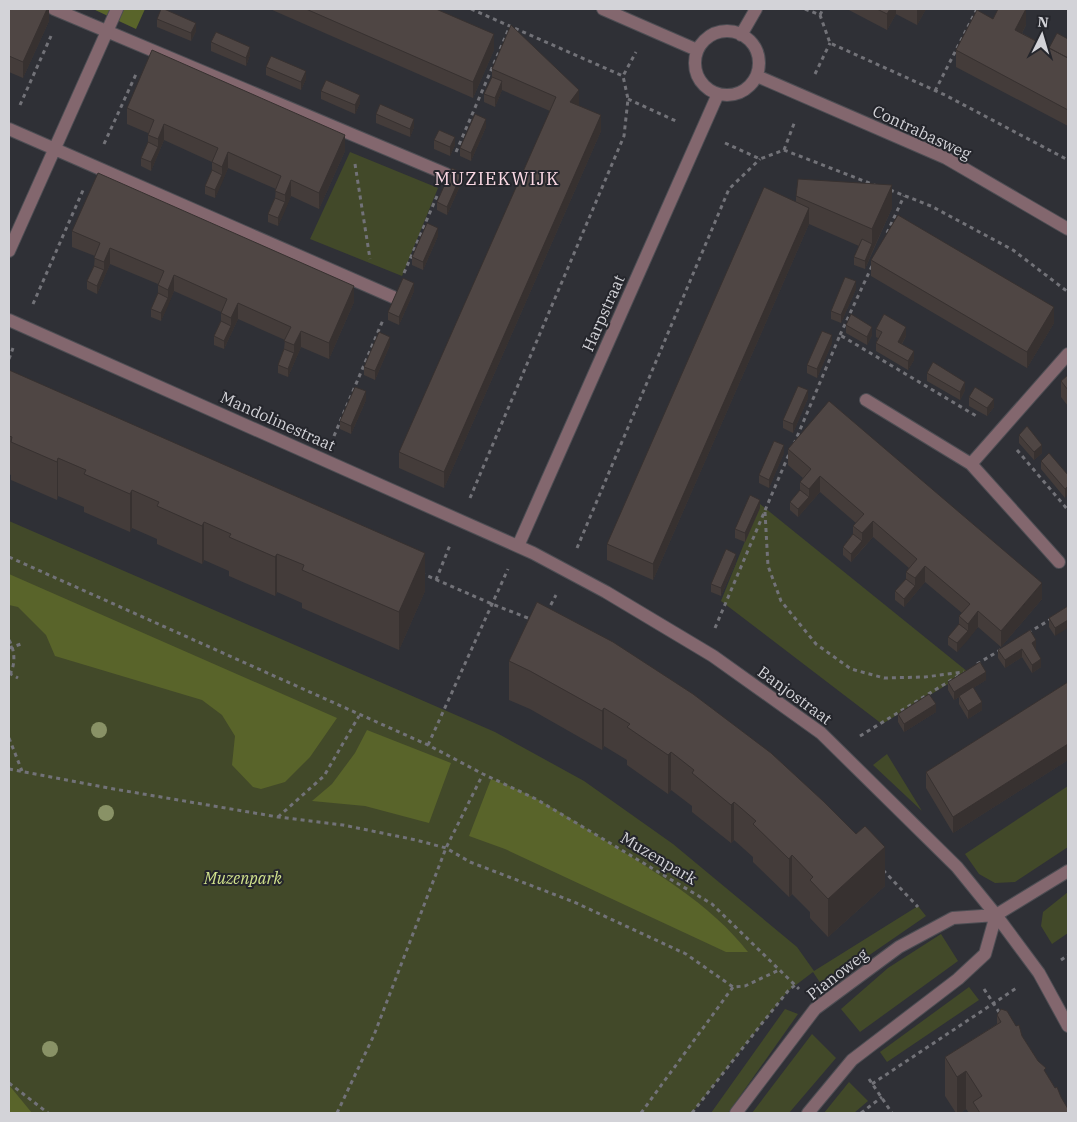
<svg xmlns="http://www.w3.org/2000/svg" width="1077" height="1122" font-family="'IBM Plex Serif',serif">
<rect width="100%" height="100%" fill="#2f3036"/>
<path fill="#424929" d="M350,152L438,188L402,276L310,239Z
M760,504L968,672L882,724L721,601Z
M9,521L495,732L584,781L673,844L797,947L814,971L918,906L926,916L823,987L813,972L788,991L733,1060L692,1113H9Z
M887,754L922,811L873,765Z
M1068,786V847L1015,882L995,883L979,874L965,854Z
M1068,892V933L1052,944L1041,926L1043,912Z
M941,934L958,961L860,1032L841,1009L888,968Z
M969,987L979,1000L887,1062L880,1052Z
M785,1009L798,1014L728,1113H711Z
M812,1034L836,1058L789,1113H752Z
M849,1082L868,1101L854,1113H824Z"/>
<path fill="#59642a" d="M93,9H145L136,29Z
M9,574L337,718L310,757L285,782L261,789L253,787L232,765L235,736L222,715L202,700L55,656L46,635L18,607L9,605Z
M367,730L451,763L429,823L365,806L312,801L332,784L355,753Z
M491,779C530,792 567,816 601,838C653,871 710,903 748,952H726L505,849L469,836Z
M9,1085L32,1113H9Z"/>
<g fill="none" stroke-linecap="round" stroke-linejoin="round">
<g stroke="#4d4d53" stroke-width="14">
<path id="minor" d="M54,9L446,174
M603,9L697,50
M695 63a32 32 0 1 1 64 0a32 32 0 1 1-64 0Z
M741,35L756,9
M757,76L946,158L1068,229
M9,129L393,297
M9,251L117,9
M9,320L533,553L606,592L713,656L821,733L957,867L996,915L1039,973L1068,1026
M866,400L971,464L1059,562
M971,464L1068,354
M518,546L718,94
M736,1113L815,1009L899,947L953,918L996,915L1068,871
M808,1113L852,1060L958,979L985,954L996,915"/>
</g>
<path stroke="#727278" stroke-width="3" stroke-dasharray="4 4" stroke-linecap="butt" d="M471,9L623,76
M805,9L820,15L830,43L945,95L1068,160
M820,15L823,9
M815,74L830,43
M935,91L977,9
M628,99L678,122
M20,105L51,36
M725,143L760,159L784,150L877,186
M104,144L137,72
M784,150L795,121
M456,152L510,26
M355,164L370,259
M890,190L931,206L1013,250L1068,292
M887,233L904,196
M404,273L437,196
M33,304L84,188
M840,335L872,266
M9,359L13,348
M334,436L383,320
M794,444L840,335L978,417
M1017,450L1068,510
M470,498L624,136L628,99L623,76L636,52
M765,512L768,566L781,601L816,644L851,669L884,678L925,677L964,672
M577,548L729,189L760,159
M9,557L428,745L483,774L536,799L712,904L799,989
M421,573L492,604L533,620
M436,580L450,545
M547,612L556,595
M715,628L789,454
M1028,633L1051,619
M9,640C15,651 16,664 9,676
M9,648L21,644
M977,664L1002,649
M9,673L18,678
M860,736L961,674
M9,738L22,771
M428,745L508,569
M9,769L114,789L278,817L343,825L416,840L446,848L470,862L574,902L686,954L733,987L745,986L779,970
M278,817L324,776L359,716
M883,870L918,907
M1061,960L1068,955
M984,989L1001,1015
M869,1079L892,1113
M9,1083L48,1113
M872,1084L1018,987
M337,1113L374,1035L446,848L483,774
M641,1113L733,987
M692,1113L763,1022L788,991L795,985
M861,1113L882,1097"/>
<use href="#minor" stroke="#83676e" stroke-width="12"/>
</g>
<g fill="#899266">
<circle cx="99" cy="730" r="8"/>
<circle cx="106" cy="813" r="8"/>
<circle cx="50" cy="1049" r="8"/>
</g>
<path fill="#443c3a" d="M9,9H49V21L23,78L9,72Z
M270,9H436L494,50L473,98Z
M847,9H926L917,25L896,14L887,30Z
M157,19L196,31L191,41L157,27Z
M993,19L1026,25L1022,33L1049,48L1068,39V126L956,67V50Z
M211,42L250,55L246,66L211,51Z
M266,67L306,79L301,90L266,75Z
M492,69L579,106L601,131L444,488L399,468V452L550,111L502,90L495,107L484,102V94L492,77Z
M321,91L360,103L355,114L321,99Z
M127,108L345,151L319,209L291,196L278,226L268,222V214L275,198L276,189L228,168L215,198L205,194V186L212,170V162L164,140L151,171L141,166V158L148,142V133L127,124Z
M376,114L414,127L410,137L376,123Z
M486,127L471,161L460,156V148Z
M434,140L455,145L450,156L434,149Z
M462,181L447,215L437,210V202Z
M796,196L892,208L865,269L854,265V257L859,246L809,224L653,580L607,560V544L796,202Z
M72,231L354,302L329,359L301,347L288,377L278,373V365L284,349L285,340L238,319L224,349L214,345V336L221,321V312L201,303L174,291L161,321L151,317V309L158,293V284L110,264L97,294L87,289V281L94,266L95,256L72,247Z
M438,236L423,270L412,265V257Z
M871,260L1054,323L1027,368L871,276Z
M856,289L841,323L831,319V311Z
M414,291L399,325L388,320V312Z
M846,325L872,335L867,345L846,333Z
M876,329L906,336L902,344L914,360L908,370L876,351V343L878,338L876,337Z
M832,343L817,378L807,373V365Z
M390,345L375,380L364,375V367Z
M9,370L425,591L399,650L302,608V603L277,592L275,596L229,576V571L204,560L202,564L157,544V539L132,528L130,532L84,512V507L58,496L57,500L11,480V475L9,474Z
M927,373L965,390L960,400L927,381Z
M1068,375V406L1061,397V381Z
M969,397L994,407L987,416L969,406Z
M808,398L793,433L783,428V420Z
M366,400L351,434L340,429V421Z
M1019,435L1042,453L1034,460L1019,443Z
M788,449L1042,599L1001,647L978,627L957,652L948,645V637L959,624V616L962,613L925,582L904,607L895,600V591L906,579V572L909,568L873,537L851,562L843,555V547L853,534V526L856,523L820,492L798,517L790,510V502L800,490V482L803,478L788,465Z
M784,453L769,488L759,483V475Z
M1041,461L1068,475L1065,498L1041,469Z
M760,508L745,542L735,538V529Z
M736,562L721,596L711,592V584Z
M537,602L885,886L828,937L810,918V912L792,894L789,897L753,862V857L734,840L731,843L692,812V806L671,790L668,794L627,765V760L604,746L602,750L530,709L509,700V661Z
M1068,606L1055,636L1049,627V618Z
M1036,648L1035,649L1041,667L1032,673L1022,657L1005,668L998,658V650Z
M986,680L973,688L982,710L968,719L959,704V697L954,700L948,690V682Z
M1068,682V760L953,833L926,788V772Z
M936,712L904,732L898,722V714Z
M997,1015L1022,1036L1061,1097L1068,1113H969L966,1109L960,1113H956L945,1096V1057L997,1024Z"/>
<path fill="#373130" d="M47,9H49V21L23,78V62Z
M890,9H896V14L887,30V14Z
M917,9H926L917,25Z
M1026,9V25L1015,46V30Z
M196,23V31L191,41V33Z
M494,34V50L473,98V82Z
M250,47V55L246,66V58Z
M306,71V79L301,90V82Z
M502,81V90L495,107V98Z
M579,90V106L570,102Z
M360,95V103L355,114V105Z
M601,115V131L444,488V472Z
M414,119V127L410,137V129Z
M486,119V127L471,161V153Z
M164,124V140L151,171V162L158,147V139Z
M345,135V151L319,209V193Z
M455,137V145L450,156V147Z
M228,152V168L222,183V167Z
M462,173V181L447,215V207Z
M222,175V183L215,198V190Z
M291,180V196L285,211V195Z
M892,185V208L872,252V229Z
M285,202V211L278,226V218Z
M809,208V224L653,580V564Z
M438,228V236L423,270V262Z
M872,244V252L865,269V261Z
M110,248V264L104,278V262Z
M104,270V278L97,294V286Z
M174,275V291L168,306V290Z
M856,281V289L841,323V315Z
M414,283V291L399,325V317Z
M354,286V302L329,359V343Z
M168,298V306L161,321V313Z
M238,303V319L231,334V318Z
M1054,307V323L1027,368V352Z
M231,326V334L224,349V341Z
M872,327V335L867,345V337Z
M906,327V336L898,350V342Z
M301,331V347L288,377V369L294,353V345Z
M832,335V343L817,378V369Z
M390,337V345L375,380V371Z
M914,351V360L908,370V361Z
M965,382V390L960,400V392Z
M808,390V398L793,433V424Z
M366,391V400L351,434V426Z
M994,399V407L987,416V408Z
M784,445V453L769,488V480Z
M1042,445V453L1034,460V452Z
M58,458V496L57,500V462Z
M820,476V492L798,517V509L809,497V489Z
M1068,486V494L1065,498V489Z
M132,490V528L130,532V494Z
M760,500V508L745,542V533Z
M873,521V537L862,549V533Z
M204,522V560L202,564V526Z
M862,541V549L851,562V554Z
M425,553V591L399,650V612Z
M277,554V592L275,596V557Z
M736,554V562L721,596V588Z
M925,566V582L904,607V599L915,586V578Z
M1042,583V599L1001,647V631Z
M978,611V627L968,640V624Z
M1068,620V628L1055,636V628Z
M968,631V640L957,652V643Z
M1036,640V648L1032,651V643Z
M1022,649V657L1005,668V660Z
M1041,659V667L1032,673V665Z
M986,672V680L954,700V692Z
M982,702V710L968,719V711Z
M936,704V712L904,732V724Z
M604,708V746L602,750V711Z
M1068,744V760L953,833V817Z
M671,752V790L668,794V755Z
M734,802V840L731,843V805Z
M885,847V886L828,937V899Z
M792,855V894L789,897V859Z
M966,1071V1109L960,1113H957V1077Z"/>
<path fill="#4f4644" stroke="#373130" d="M9,9H47L23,62L9,56Z
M161,9H164L196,23L191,33L157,19Z
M306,9H436L494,34L473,82Z
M877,9H890L887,14Z
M998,9H1026L1015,30L1068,58V110L956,50L977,10L993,19Z
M511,25L579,90L570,102L601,115L444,472L399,452L556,97L492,69Z
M216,32L250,47L246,58L211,42Z
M1057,33L1068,39V58L1049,48Z
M152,50L345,135L319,193L291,180L285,195L275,191L281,176L228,152L222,167L212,162L218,148L164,124L158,139L148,135L154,120L127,108Z
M271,56L306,71L301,82L266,67Z
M492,77L502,81L495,98L484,94Z
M326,80L360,95L355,105L321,91Z
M380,104L414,119L410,129L376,114Z
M475,114L486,119L471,153L460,148Z
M439,130L455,137L450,147L434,140Z
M148,142L158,147L151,162L141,158Z
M452,168L462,173L447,207L437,202Z
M212,170L222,175L215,190L205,186Z
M98,173L354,286L329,343L301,331L294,345L284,341L291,327L238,303L231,318L221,313L227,299L174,275L168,290L158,285L164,271L110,248L104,262L94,258L100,243L72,231Z
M798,179L892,185L872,229L796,196Z
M764,187L809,208L653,564L607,544Z
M275,198L285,202L278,218L268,214Z
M898,215L1054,307L1027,352L871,260Z
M427,223L438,228L423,262L412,257Z
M862,239L872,244L865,261L854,257Z
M94,266L104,270L97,286L87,281Z
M845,277L856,281L841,315L831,311Z
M403,278L414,283L399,317L388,312Z
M158,293L168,298L161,313L151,309Z
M851,314L872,327L867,337L846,325Z
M884,314L906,327L898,342L914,351L908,361L876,343L882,332L876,329Z
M221,321L231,326L224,341L214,336Z
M822,331L832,335L817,369L807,365Z
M379,332L390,337L375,371L364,367Z
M284,349L294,353L288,369L278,365Z
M933,362L965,382L960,392L927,373Z
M9,370L425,553L399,612L302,570L304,565L277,554L275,557L229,537L231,534L204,522L202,526L157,506L159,502L132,490L130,494L84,474L86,470L58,458L57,462L11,442L12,437L9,436Z
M1068,375V390L1061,381Z
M798,386L808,390L793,424L783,420Z
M355,387L366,391L351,426L340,421Z
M975,387L994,399L987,408L969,397Z
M829,401L1042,583L1001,631L978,611L968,624L959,616L970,604L925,566L915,578L906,572L917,559L873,521L862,533L853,526L864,514L820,476L809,489L800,482L811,469L788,449Z
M1027,426L1042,445L1034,452L1019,435Z
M774,441L784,445L769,480L759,475Z
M1049,453L1068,475V486L1065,489L1041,461Z
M800,490L809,497L798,509L790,502Z
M750,495L760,500L745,533L735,529Z
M853,534L862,541L851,554L843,547Z
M726,549L736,554L721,588L711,584Z
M906,579L915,586L904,599L895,591Z
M537,602L613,642L693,694L771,753L823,801L856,834L865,826L885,847L828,899L810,880L813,877L792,855L789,859L753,824L756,821L734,802L731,805L692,773L694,770L671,752L668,755L627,727L630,724L604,708L602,711L530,671L509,661Z
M1068,606V620L1055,628L1049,618Z
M959,624L968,631L957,643L948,637Z
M1030,630L1036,640L1032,643L1041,659L1032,665L1022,649L1005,660L998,650Z
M980,662L986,672L954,692L948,682Z
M1068,682V744L953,817L926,772Z
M973,687L982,702L968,711L959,696Z
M929,694L936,704L904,724L898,714Z
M1001,1009L1007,1011L1016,1026L1019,1025L1022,1036L1038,1061L1046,1068L1044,1070L1055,1088L1057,1087L1061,1097L1068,1109V1113H980L973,1102L982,1096L966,1071L957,1077L945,1057L1001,1022L997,1015Z"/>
<g text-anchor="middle" stroke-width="4" stroke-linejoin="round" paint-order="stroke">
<g font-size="16" fill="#d3d3d8" stroke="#25262c">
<text transform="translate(922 132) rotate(25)" y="6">Contrabasweg</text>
<text transform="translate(603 313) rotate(-66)" y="6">Harpstraat</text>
<text transform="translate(278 421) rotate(24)" y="6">Mandolinestraat</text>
<text transform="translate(795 695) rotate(36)" y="6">Banjostraat</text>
<text transform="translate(659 858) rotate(31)" y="6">Muzenpark</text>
<text transform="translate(837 974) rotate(-38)" y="6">Pianoweg</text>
</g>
<g font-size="16" font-style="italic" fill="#d2e38d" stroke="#25262c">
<text x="243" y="884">Muzenpark</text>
</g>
<g font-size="18" letter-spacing="1" fill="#fcdae5" stroke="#25262c">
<text x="497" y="185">MUZIEKWIJK</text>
</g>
</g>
<rect width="1077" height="1122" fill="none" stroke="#d3d3d8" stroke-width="20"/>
<g transform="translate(1042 35) rotate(5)" stroke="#25262c" stroke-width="4" paint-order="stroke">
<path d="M0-4L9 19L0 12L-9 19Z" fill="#d3d3d8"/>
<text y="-8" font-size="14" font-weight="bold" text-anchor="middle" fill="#d3d3d8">N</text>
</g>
</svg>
